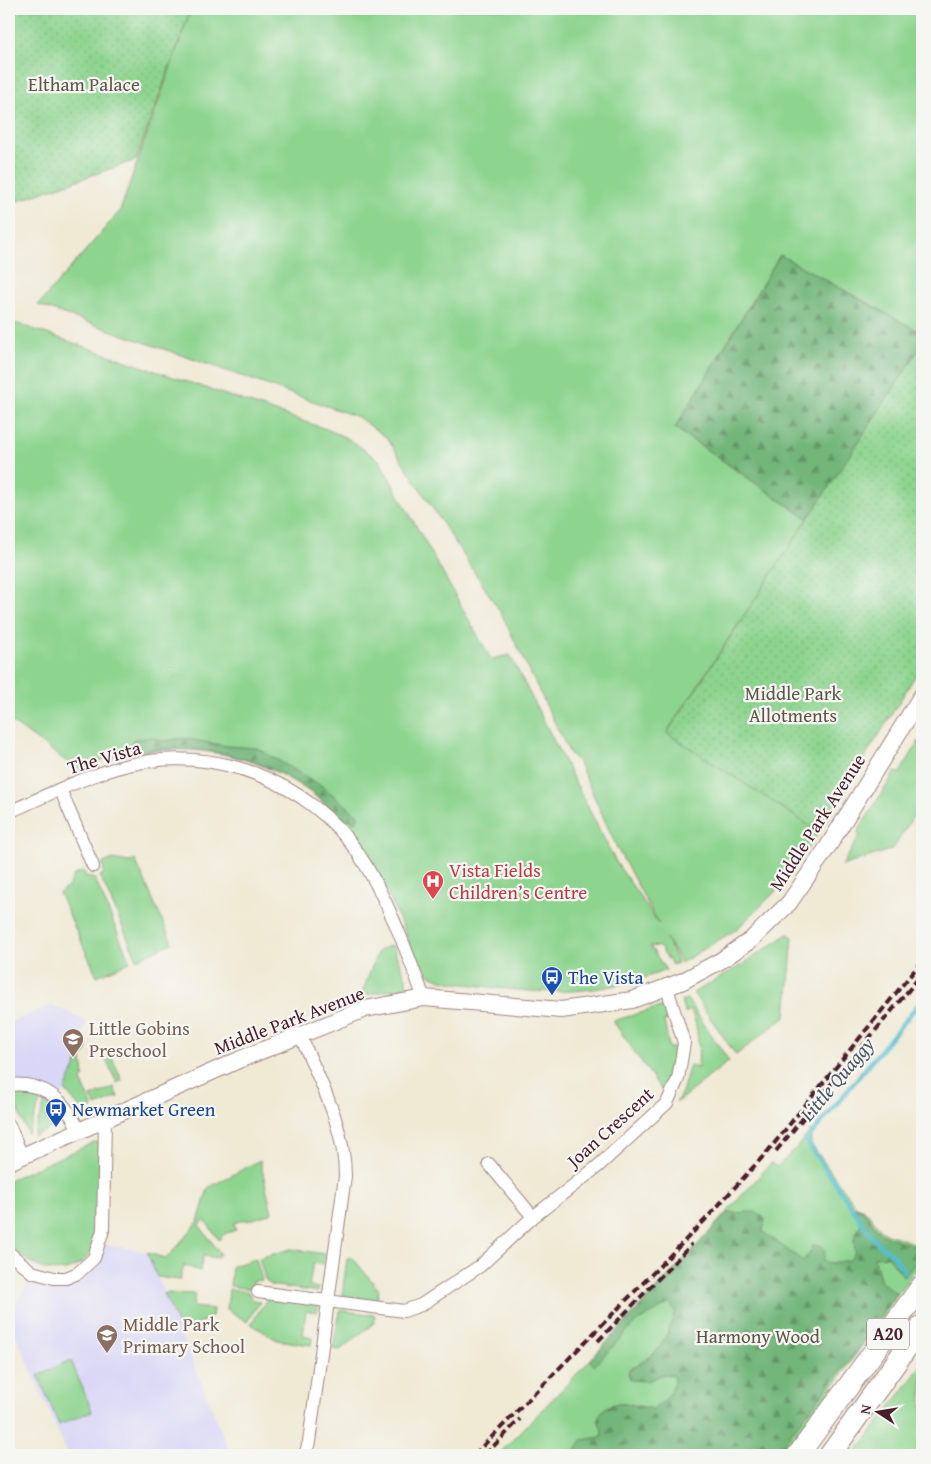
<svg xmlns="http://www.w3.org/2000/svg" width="931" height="1464" font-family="'Gentium Book Plus',serif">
<defs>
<pattern id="forest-firs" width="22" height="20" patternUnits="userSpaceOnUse" patternTransform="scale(1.25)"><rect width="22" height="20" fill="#72b67a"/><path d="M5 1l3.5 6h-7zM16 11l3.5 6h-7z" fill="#609364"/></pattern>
<pattern id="garden-dots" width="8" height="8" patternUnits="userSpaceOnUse" patternTransform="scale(1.25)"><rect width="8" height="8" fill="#8dd48f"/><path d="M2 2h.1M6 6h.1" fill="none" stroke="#7bb67c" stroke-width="1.8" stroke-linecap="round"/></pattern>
</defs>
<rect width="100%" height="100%" fill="#f6f6f2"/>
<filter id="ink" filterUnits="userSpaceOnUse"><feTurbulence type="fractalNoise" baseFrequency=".02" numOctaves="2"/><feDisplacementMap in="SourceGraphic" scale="10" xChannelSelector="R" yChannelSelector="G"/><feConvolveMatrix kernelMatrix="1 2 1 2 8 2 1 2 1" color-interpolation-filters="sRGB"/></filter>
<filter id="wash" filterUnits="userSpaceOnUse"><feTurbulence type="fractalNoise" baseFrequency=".0096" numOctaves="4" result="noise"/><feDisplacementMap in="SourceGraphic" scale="20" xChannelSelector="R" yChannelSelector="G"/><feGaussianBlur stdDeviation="1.12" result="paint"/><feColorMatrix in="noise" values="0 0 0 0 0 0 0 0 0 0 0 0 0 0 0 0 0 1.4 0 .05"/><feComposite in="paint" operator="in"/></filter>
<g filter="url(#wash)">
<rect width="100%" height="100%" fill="#f0e9d4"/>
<path fill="#d9d6f7" d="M52,1005L86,1021L82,1035L85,1045L62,1097L9,1079V1023Z
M106,1245L147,1252L229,1450L216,1455H68L9,1319V1315L30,1280L43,1288L53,1289L73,1286L83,1282L97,1267Z"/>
<path fill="#8dd48f" stroke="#6c7a5d" d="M191,9H922V333L780,255L675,428L808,519L667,732L819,832L782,885L737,929L681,963L666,938L678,963L672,965L660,947L650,946L666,970C603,995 547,995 481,986C457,982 440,985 421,968C414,961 410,946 407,937C394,908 382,879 367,851C361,839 350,830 341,820C274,746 165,733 77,769L9,720V321L329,430L347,438L379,460L491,659L510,655L616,862L659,924L618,850L578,761L570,754L501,613L387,438L358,417L38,305L120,211Z
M919,741L922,763V802L893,849L842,866L860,835L857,833L895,772L900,773Z
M113,859L129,862L135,859L172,943L137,959L100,876L104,873L103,863Z
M83,871L87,877L95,879L130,962L97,976L59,893L68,887L74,875Z
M788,934L793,937L786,1016L736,1055L693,993L740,966Z
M392,945L406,978V987L361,996L378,951Z
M687,999L729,1061L676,1103L682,1092L690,1065L698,1068C699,1048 699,1029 691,1010L685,1013L681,1001Z
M667,1005L673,1019L664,1021L669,1048H677C678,1063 674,1083 664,1094L613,1021Z
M85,1045L88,1049L82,1057L84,1077L81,1080L93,1108L83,1112L65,1090Z
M109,1051L122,1080L117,1083L103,1054Z
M114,1087L118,1097L96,1106L91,1097Z
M20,1094L38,1099L40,1102L28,1134L11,1095Z
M45,1102L54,1109L63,1123L33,1136Z
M811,1130V1144L855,1205L868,1213L882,1232L922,1246V1260L821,1404L778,1455H498L643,1306L771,1163L777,1167L797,1147Z
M95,1142L100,1143C99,1170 102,1231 90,1253C85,1262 75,1268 65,1270C40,1274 27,1260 9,1245V1180Z
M260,1160L272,1213L247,1221L246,1219L234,1223L236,1230L224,1234L219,1240L205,1220L199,1225L220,1253L218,1258L203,1256L200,1271L184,1265L180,1280L157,1277L147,1252L166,1259L198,1222L208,1188Z
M291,1249L325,1254L323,1264L313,1263L309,1286L319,1288L318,1292L270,1285L265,1279L259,1258Z
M347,1258H353L379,1290L377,1300L342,1296Z
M256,1259L262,1280L254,1281L249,1289L230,1286L232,1266Z
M229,1289L248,1292L252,1299L260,1302L247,1322L227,1309Z
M164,1293L195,1294L193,1307L213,1309L212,1316L181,1333Z
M268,1297L319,1304L317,1312L306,1311L303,1336L312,1338L311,1345L277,1340L251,1324Z
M340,1310L375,1315L374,1323L340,1350L333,1349Z
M71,1360L92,1411L59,1425L38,1375Z
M922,1365V1455H854Z"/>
<path fill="url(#forest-firs)" stroke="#5e6a52" d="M780,255L922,333V352L919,350L808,519L675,428Z
M150,737L164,741L183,738L227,746L257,748L322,786L359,816L356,822C336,819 325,802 309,791C293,781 277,771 259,764C220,748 167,745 127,753L133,740Z
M855,1205L866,1214L880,1234L922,1249V1255L904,1277L888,1256L874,1257L881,1282L896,1293L858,1349L774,1455H573L582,1440L601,1437L602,1430L598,1420C605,1394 633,1406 654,1409C666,1400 675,1392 674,1376L664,1374L648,1381L630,1380L628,1373L630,1368C660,1355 666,1341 675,1311L670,1303L635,1323L594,1366L590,1360L727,1213L756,1212L765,1219L763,1232L803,1261L810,1253L813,1245L822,1246L825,1252L823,1261L831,1263L850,1260L855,1252L854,1238L861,1224Z"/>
<path fill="url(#garden-dots)" stroke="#6c7a5d" d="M9,9H191L136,160L9,204Z
M919,350L922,352V665L819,832L667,733Z"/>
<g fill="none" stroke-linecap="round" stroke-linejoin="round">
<path stroke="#53bece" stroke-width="4.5" d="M905,1273L894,1256L874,1240L806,1141L922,1000
M917,1455L922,1449"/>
</g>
</g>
<g filter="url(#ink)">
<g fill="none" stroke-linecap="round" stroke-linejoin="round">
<g stroke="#9d8480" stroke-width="14">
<path id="minor" d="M60,789L93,866
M9,812C48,795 87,775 128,765C213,744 309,781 358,853C387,897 406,949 424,998
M300,1035C319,1080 345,1125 345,1176L309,1442L305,1455
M9,1085C43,1081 66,1100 79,1131
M9,1125L22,1156
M489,1164L533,1217
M9,1253L32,1272L54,1278H66L78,1273L94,1258L103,1230L105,1120
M258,1292L404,1311L421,1305L480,1266L533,1217L597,1167L667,1103L678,1079L684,1043L667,988"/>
</g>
<g stroke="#9d8480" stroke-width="18">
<path id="tertiary" d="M9,1162L241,1059L365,1009L424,998L561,1010L632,1000L683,981L720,961L751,940L789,903L827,848L922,695"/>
</g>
<g stroke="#9d8480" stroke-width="23">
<path id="trunk" d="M798,1455L922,1286
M830,1455L922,1326"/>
</g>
<use href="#minor" stroke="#fff" stroke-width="12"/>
<use href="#tertiary" stroke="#fff" stroke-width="16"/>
<use href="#trunk" stroke="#fff" stroke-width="21"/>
<path stroke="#4a1f2b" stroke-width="4" stroke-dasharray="8 4" stroke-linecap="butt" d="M776,1151L922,974
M598,1341L692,1244
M474,1455L705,1220L768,1151L922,961
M485,1455L520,1419"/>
</g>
</g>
<defs>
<g id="hospital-pin" transform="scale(1.125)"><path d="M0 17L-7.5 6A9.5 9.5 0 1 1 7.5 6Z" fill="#e0444e" stroke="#f6f6f2"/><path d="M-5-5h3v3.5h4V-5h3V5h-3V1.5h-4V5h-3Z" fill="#fff"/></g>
<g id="bus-pin" transform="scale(1.125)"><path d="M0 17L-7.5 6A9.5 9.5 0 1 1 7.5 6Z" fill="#1a4fb4" stroke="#f6f6f2"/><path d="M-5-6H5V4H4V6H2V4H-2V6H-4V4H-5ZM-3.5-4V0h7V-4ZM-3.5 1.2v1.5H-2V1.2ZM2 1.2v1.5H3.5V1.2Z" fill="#fff"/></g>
<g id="school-pin" transform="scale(1.125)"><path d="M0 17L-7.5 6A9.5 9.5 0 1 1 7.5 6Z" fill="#8d6e63" stroke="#f6f6f2"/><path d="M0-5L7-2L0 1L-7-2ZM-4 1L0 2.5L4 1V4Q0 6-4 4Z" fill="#fff"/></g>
</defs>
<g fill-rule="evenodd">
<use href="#hospital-pin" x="433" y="881"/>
<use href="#bus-pin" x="552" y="977"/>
<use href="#school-pin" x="73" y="1039"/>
<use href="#bus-pin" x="56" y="1109"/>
<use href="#school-pin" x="107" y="1335"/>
</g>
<g text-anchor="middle" stroke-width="4.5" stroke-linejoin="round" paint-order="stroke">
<rect fill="#f6f6f2" stroke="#7e6067" stroke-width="1" x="867" y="1318.5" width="42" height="31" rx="4"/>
<g font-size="18" font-weight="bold" fill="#4a1f2b">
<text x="888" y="1340">A20</text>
</g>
<g font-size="19" fill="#5e5549" stroke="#f6f6f2">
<text x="84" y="91">Eltham Palace</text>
<text x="793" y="700">Middle Park<tspan x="793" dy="22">Allotments</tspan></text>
<text x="758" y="1343">Harmony Wood</text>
</g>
<g font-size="19" fill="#4a1f2b" stroke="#f6f6f2">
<text transform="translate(104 757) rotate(-16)" y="7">The Vista</text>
<text transform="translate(817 822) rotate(-57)" y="7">Middle Park Avenue</text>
<text transform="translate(289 1020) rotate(-21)" y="7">Middle Park Avenue</text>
<text transform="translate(610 1127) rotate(-42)" y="7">Joan Crescent</text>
</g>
<g font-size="19" fill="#be3a42" stroke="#f6f6f2" text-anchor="start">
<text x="449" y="877">Vista Fields<tspan x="449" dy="22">Children’s Centre</tspan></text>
</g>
<g font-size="19" fill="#164399" stroke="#f6f6f2" text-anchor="start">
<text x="568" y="984">The Vista</text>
<text x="72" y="1116">Newmarket Green</text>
</g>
<g font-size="19" fill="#785e54" stroke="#f6f6f2" text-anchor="start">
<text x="89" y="1035">Little Gobins<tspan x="89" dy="22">Preschool</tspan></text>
<text x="123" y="1331">Middle Park<tspan x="123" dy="22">Primary School</tspan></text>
</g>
<g font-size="20" font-style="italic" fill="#4d5764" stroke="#f6f6f2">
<text transform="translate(837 1079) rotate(-50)" y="7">Little Quaggy</text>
</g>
</g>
<rect width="931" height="1464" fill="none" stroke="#f6f6f2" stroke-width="30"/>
<g transform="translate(878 1412) rotate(282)" stroke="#f6f6f2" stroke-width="4" paint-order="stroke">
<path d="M0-4L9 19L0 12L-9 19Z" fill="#4a1f2b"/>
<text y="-8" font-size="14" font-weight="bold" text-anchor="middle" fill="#4a1f2b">N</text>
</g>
</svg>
